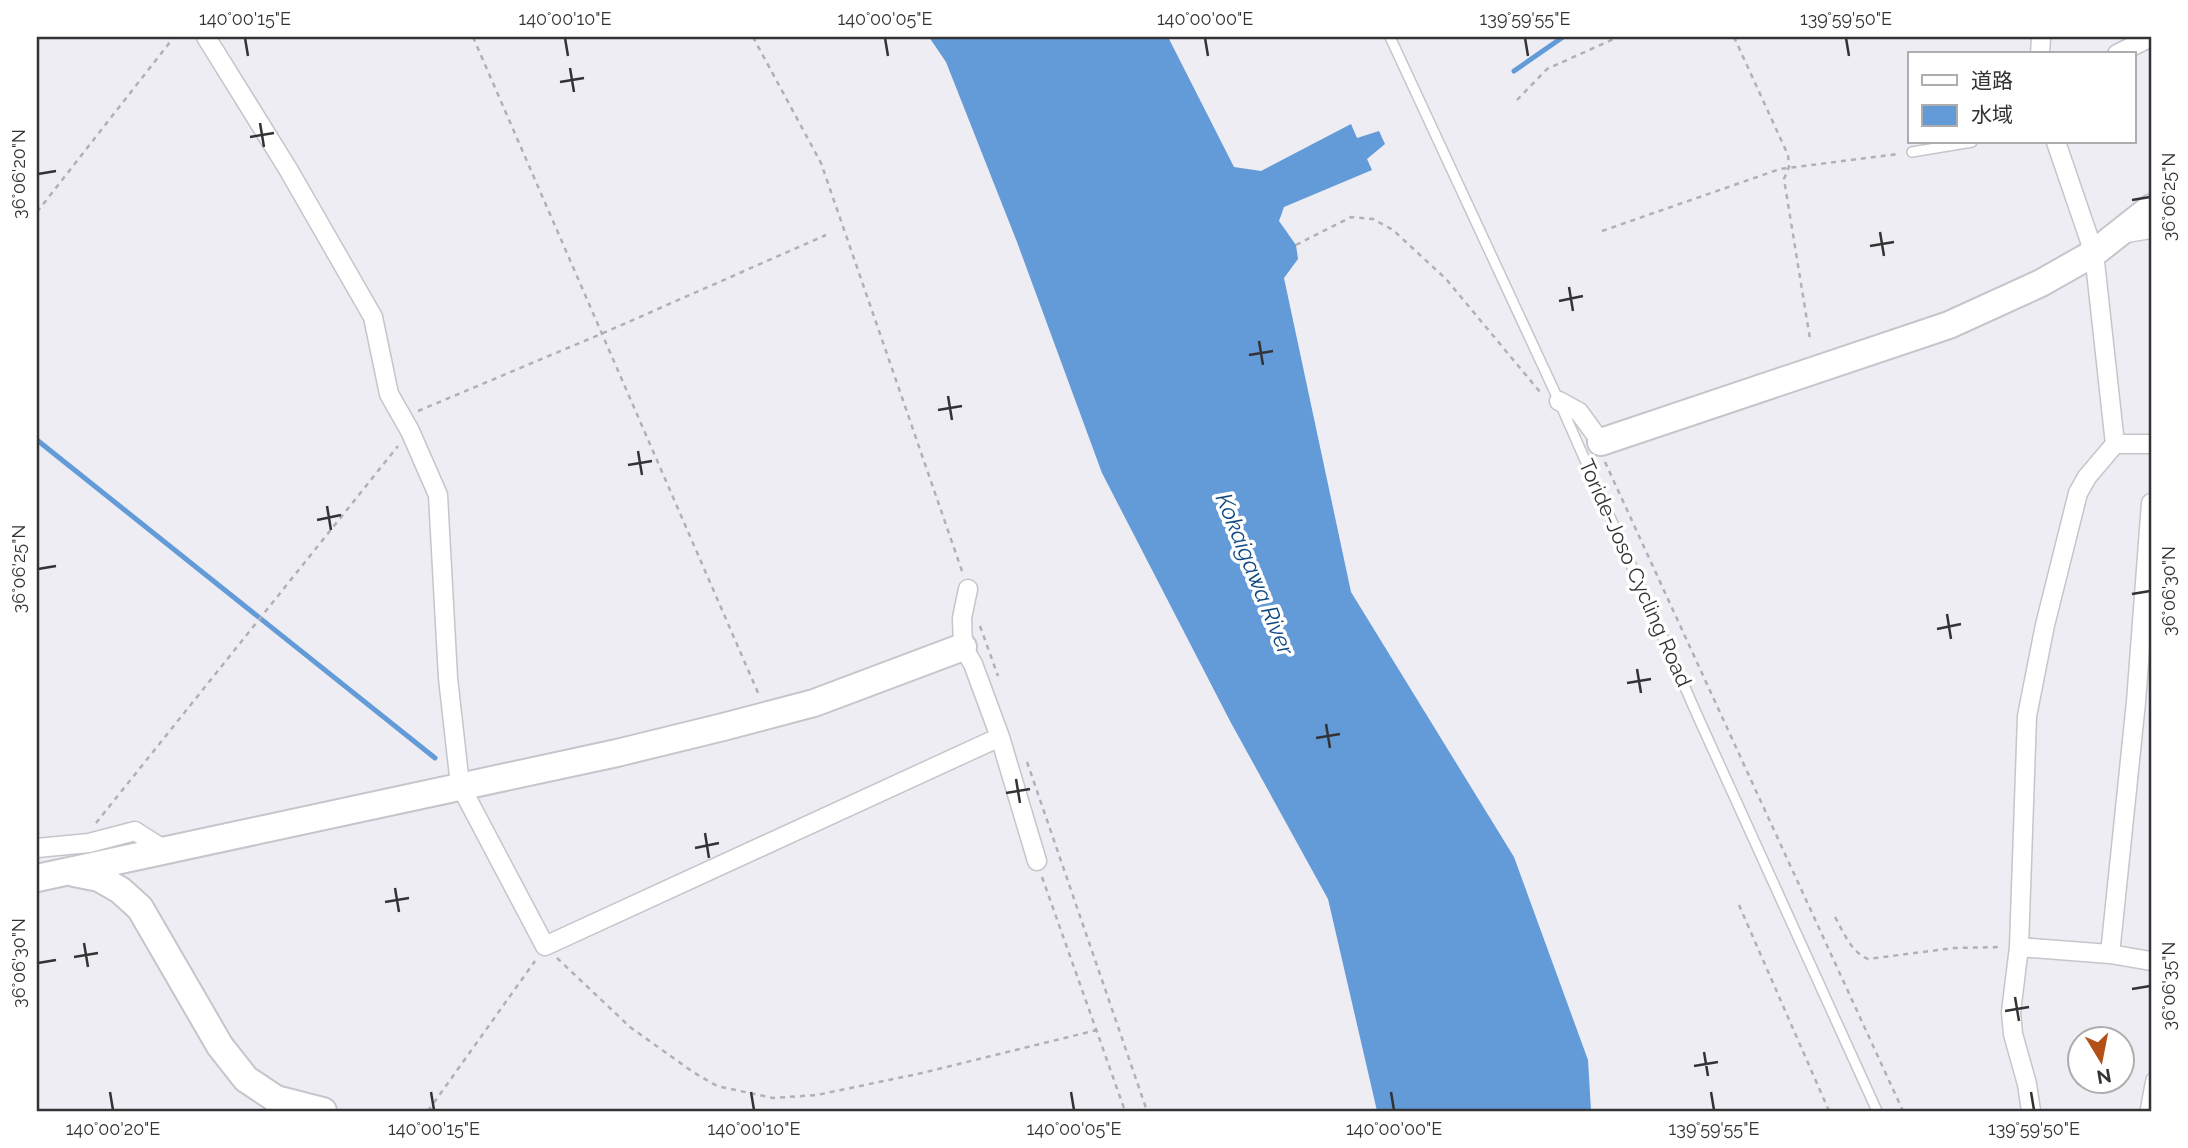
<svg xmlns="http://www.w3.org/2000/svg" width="2188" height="1148" font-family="Raleway,'Noto Sans JP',sans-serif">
<rect width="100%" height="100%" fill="#ededf3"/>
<path fill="#639ad8" d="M929,37H1168L1234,167L1261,171L1351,124L1357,138L1379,131L1385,144L1367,159L1372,170L1284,207L1279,221L1296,245L1298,259L1284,278L1351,592L1514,857L1588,1060L1591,1111H1377L1328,899L1230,721L1102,473L1017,242L946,62Z"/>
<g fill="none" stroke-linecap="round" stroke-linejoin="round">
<path stroke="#639ad8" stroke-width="5" d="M1514,71L1563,37
M37,440L435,758"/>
<g stroke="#c5c6cb" stroke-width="12">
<path id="lane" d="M1390,37L1559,401L1698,717L1877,1111
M1912,152L1972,142
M2145,1111L2151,1079"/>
</g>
<g stroke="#c5c6cb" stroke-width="21">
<path id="street" d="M206,37L288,169L373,317L389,394L410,431L438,495L448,678L460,785L545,946L1000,737
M2040,54L2041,37
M2117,54L2151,37
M2120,234L2151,229
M1559,401L1579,412L1601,442
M2115,444H2151
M968,589L962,618L963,647L973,664L1000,737L1037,861
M37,848L89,843L135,831L165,850
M2019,947L2110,954L2151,961
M2110,954L2136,702L2151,503
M2031,1111L2027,1084L2013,1034L2011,1012L2019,947L2027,716L2045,625L2078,493L2087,477L2115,444L2094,253L2056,142"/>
</g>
<g stroke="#c5c6cb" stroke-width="30">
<path id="secondary" d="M1601,442L1949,325L2041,283L2094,253L2151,208
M74,873L99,878L120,890L140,908L220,1046L246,1079L276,1099L323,1111
M37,878L617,753L723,727L814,703L963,647"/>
</g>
<path stroke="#b1b1b5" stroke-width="2.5" stroke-dasharray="5 5" stroke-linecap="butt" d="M473,37L759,695
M753,37L821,163L963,574
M1734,37L1788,155L1789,167L1784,179L1810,339
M1517,100L1547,69L1618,37
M37,212L174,37
M1602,231L1780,169L1898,154
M1296,245L1351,217L1373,219L1393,230L1446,279L1540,392
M418,411L601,334L826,235
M1605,462L1903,1111
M980,626L998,676
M1027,762L1147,1111
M96,823L398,446
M1042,877L1125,1111
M1739,905L1829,1111
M1835,917C1844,933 1851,952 1868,959L1954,948L2002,947
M557,958L630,1027L693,1072L717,1086L773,1098L817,1095L922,1073L1097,1030
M428,1111L535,961"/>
<use href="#lane" stroke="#fff" stroke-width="9"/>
<use href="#street" stroke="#fff" stroke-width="18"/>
<use href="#secondary" stroke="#fff" stroke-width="26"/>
</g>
<path fill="none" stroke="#333335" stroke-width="2.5" d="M245,38L248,56M565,38L568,56M885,38L888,56M1205,38L1208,56M1525,38L1528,56M1846,38L1849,56M570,68L574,92M560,82L584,78M260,123L264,147M250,137L274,133M38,174L56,171M2132,200L2150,197M1880,232L1884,256M1870,246L1894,242M1569,287L1573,311M1559,301L1583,296M1259,341L1263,365M1249,355L1273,351M948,396L952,420M938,410L962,406M638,451L642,475M628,465L652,461M327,506L331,530M317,520L341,515M38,569L56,566M2132,594L2150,591M1947,614L1951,639M1937,629L1961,624M1637,669L1641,693M1627,683L1651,679M1326,724L1330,748M1316,738L1340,734M1016,779L1020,803M1006,793L1030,789M705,833L709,858M695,848L719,843M395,888L399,912M385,902L409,898M84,943L88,967M74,957L98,953M38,963L56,960M2132,989L2150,986M2015,997L2019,1021M2005,1011L2029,1007M1704,1052L1708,1076M1694,1066L1718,1062M110,1092L113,1110M431,1092L434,1110M751,1092L754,1110M1071,1092L1074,1110M1391,1092L1394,1110M1711,1092L1714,1110M2031,1092L2034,1110"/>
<g text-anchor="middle" stroke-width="7" stroke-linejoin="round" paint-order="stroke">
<g font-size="21" fill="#333335" stroke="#fff">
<text transform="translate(1635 573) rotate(66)" y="7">Toride-Joso Cycling Road</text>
</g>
<g font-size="23" font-style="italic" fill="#0f4982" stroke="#fff">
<text transform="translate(1255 574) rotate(68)" y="8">Kokaigawa River</text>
</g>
</g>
<rect width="2188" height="1148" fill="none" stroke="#ffffff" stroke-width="77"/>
<rect x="1908" y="52" width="228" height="91" fill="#ffffff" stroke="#adadae" stroke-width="2"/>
<rect x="1922" y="75" width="35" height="10" fill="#ffffff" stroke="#adadae" stroke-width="2"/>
<text x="1971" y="88" font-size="21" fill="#333335">道路</text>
<rect x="1922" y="105" width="35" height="21" fill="#639ad8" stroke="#adadae" stroke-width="2"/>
<text x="1971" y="122" font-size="21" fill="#333335">水域</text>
<g transform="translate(2101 1060) rotate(170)"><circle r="33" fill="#ffffff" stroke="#adadae" stroke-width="2"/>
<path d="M0-5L12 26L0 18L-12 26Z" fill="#b35018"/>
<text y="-10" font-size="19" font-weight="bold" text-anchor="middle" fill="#333335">N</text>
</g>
<rect x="38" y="38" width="2112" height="1072" fill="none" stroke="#333335" stroke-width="2.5"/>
<g font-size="18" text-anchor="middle" fill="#333335">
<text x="245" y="25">140°00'15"E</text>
<text x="565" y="25">140°00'10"E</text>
<text x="885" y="25">140°00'05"E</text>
<text x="1205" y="25">140°00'00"E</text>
<text x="1525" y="25">139°59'55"E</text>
<text x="1846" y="25">139°59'50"E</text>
<text transform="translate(19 174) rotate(-90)" y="6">36°06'20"N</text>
<text transform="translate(2169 197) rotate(-90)" y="6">36°06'25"N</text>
<text transform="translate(19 569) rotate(-90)" y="6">36°06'25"N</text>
<text transform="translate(2169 591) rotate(-90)" y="6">36°06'30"N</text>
<text transform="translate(19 963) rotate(-90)" y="6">36°06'30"N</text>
<text transform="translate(2169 986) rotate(-90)" y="6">36°06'35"N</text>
<text x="113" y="1135">140°00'20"E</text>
<text x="434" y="1135">140°00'15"E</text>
<text x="754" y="1135">140°00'10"E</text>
<text x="1074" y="1135">140°00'05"E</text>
<text x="1394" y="1135">140°00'00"E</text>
<text x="1714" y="1135">139°59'55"E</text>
<text x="2034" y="1135">139°59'50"E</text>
</g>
</svg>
